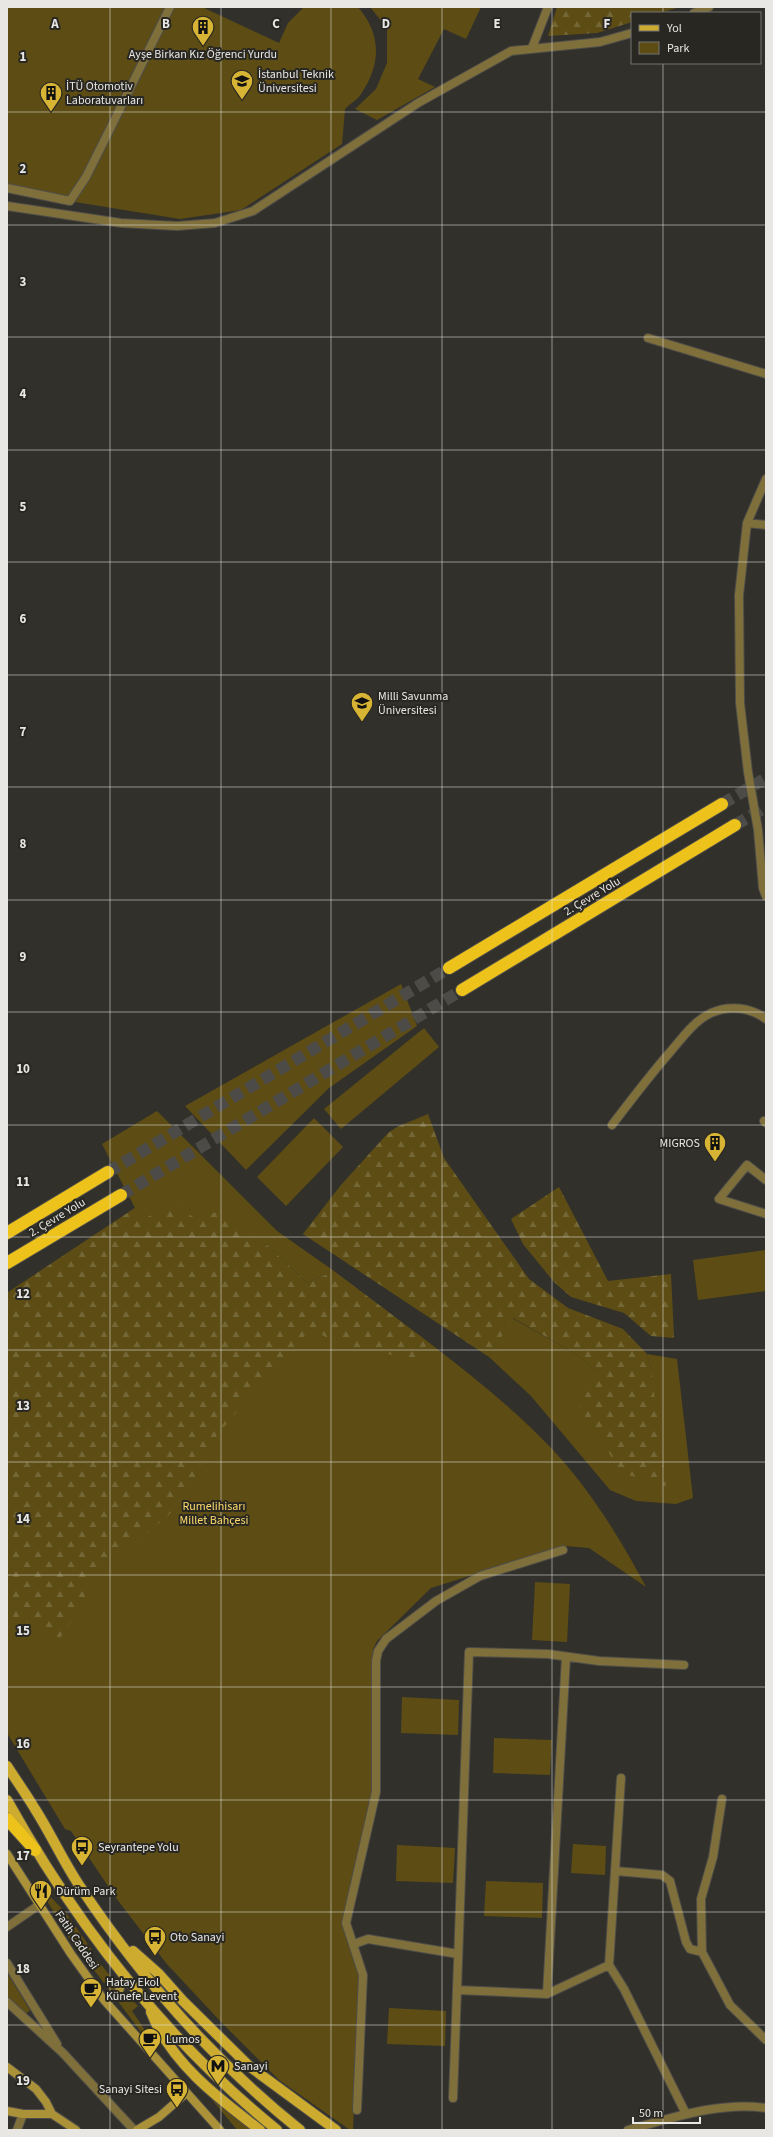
<svg xmlns="http://www.w3.org/2000/svg" width="773" height="2137" font-family="'Source Sans 3',sans-serif">
<defs>
<pattern id="forest-firs" width="22" height="20" patternUnits="userSpaceOnUse"><rect width="22" height="20" fill="#5d4d14"/><path d="M5 1l3.5 6h-7zM16 11l3.5 6h-7z" fill="#746736"/></pattern>
</defs>
<rect width="100%" height="100%" fill="#32302b"/>
<path fill="#5d4d14" d="M7,7H202L279,43L288,23L304,7H358C382,35 381,65 361,94C358,100 350,103 345,109L342,144L241,210L180,219L7,191Z
M370,7H481L466,39L444,29L418,79L435,87L377,120L355,109L376,89L387,63V28Z
M401,984L417,1026L329,1088L246,1170L185,1106Z
M424,1028L439,1047L341,1129L324,1109Z
M157,1111L277,1231L334,1271L307,1283L266,1244L199,1222L421,1361L427,1341C471,1375 514,1409 553,1450C591,1491 620,1538 646,1587L589,1548L565,1546L431,1588L377,1641L373,1649V1796L342,1925L359,1974L353,2130H350L279,2080L221,2022L166,1963L116,1898L71,1831L65,1829L7,1733V1293L135,1208L102,1144Z
M314,1118L343,1147L286,1206L257,1177Z
M766,1250V1291L698,1300L693,1260Z
M512,1318L576,1354L599,1372L651,1369L647,1354L677,1359L693,1498L676,1504L636,1501L610,1490L531,1396L489,1357Z
M535,1582L570,1584L567,1642L532,1640Z
M402,1697L459,1700L458,1735L401,1733Z
M494,1738L552,1740L550,1775L493,1773Z
M573,1844L606,1846L605,1875L571,1873Z
M397,1845L455,1848L453,1883L396,1881Z
M486,1881L543,1883L542,1918L484,1916Z
M47,1893L66,1913L92,1950L75,1948L46,1899Z
M87,1961L99,1962L112,1978L104,1983Z
M7,1973L30,2010L25,2015L7,1998Z
M116,1983L138,2006L132,2011L145,2030L141,2032L108,1988Z
M389,2008L446,2011L445,2046L387,2044Z
M209,2096L248,2127L251,2130H237Z"/>
<path fill="url(#forest-firs)" d="M557,7H680L660,13H632V22L597,33L548,36Z
M428,1114L444,1158L529,1279L568,1308L623,1329L647,1354L651,1369L666,1486L622,1473L579,1407L599,1372L576,1354L513,1318L489,1357L303,1234L341,1185L388,1133L397,1127Z
M559,1187L608,1281L671,1274L674,1338L651,1336L624,1313L571,1297L554,1282L523,1244L511,1219Z
M173,1203L199,1221L217,1211L266,1244L307,1283L334,1271L427,1341L422,1361L339,1344L311,1329L263,1380L214,1439L187,1492L174,1494L173,1511L87,1584L84,1603L58,1641L42,1622L31,1624L24,1621L7,1631V1293L135,1208L142,1220Z"/>
<g fill="none" stroke-linecap="round" stroke-linejoin="round">
<path stroke="#4d4b47" stroke-width="12" stroke-dasharray="12 6" stroke-linecap="butt" d="M722,804L766,778
M735,825L766,807
M108,1172L449,968
M121,1195L462,990"/>
<g stroke="#4f4d49" stroke-width="10">
<path id="street" d="M694,13L709,7
M532,48L548,7
M7,188L70,201L86,177L110,129L170,7
M7,206L121,223L177,226L215,223L253,211L418,103L511,51L600,42L632,33
M648,338L766,374
M766,479L747,523L739,595L740,703L748,772L758,830L763,888L766,896
M747,523L766,525
M764,1121L766,1123
M612,1125C631,1100 650,1075 671,1051C683,1037 694,1021 711,1013C729,1005 750,1007 766,1019
M766,1180L747,1165L719,1199L766,1214
M684,1665L599,1661L548,1654L469,1652L457,1990L547,1994L609,1965L624,1989L686,2114
M722,1799L713,1857L701,1899L702,1952L730,2005L766,2040
M615,1871L662,1875L670,1881L686,1942L690,1949L702,1952
M7,1927L39,1905
M354,1944L368,1939L458,1954
M7,1963L57,2044
M609,1965L621,1778
M547,1994L566,1657
M7,2002L63,2053L134,2130
M453,2098L457,1990
M357,2110L363,1975L346,1923L376,1792V1661L378,1651L386,1639L436,1601L480,1576L563,1550
M17,2130L23,2114
M628,2130C672,2118 721,2101 766,2108"/>
</g>
<g stroke="#4f4d49" stroke-width="10">
<path id="secondary" d="M7,1854L71,1954L104,2000L220,2130
M104,2000L117,1996L125,1975
M7,2067L36,2089L46,2102L52,2114L76,2130
M7,2111L23,2114H52
M137,2130L159,2117L183,2096"/>
</g>
<g stroke="#4f4d49" stroke-width="12">
<path id="primary" d="M7,1766C16,1780 26,1794 35,1809C51,1834 63,1861 79,1885C140,1977 214,2061 300,2130
M7,1800C76,1924 166,2040 277,2130
M133,1951L159,1974L183,2001L249,2066L336,2130
M151,2012C171,2063 218,2098 260,2130"/>
</g>
<g stroke="#4f4d49" stroke-width="14">
<path id="highway" d="M449,968L722,804
M462,990L735,825
M7,1233L108,1172
M7,1263L121,1195
M7,1819L35,1850"/>
</g>
<use href="#street" stroke="#7f6f3a" stroke-width="8"/>
<use href="#secondary" stroke="#ab9137" stroke-width="8"/>
<use href="#primary" stroke="#cdab2e" stroke-width="10"/>
<use href="#highway" stroke="#edc31b" stroke-width="12"/>
</g>
<path fill="none" stroke="#e8e7e4" stroke-width="1" stroke-opacity="0.55" d="M110,7V2130M221,7V2130M331,7V2130M442,7V2130M552,7V2130M663,7V13M663,63V2130M7,112H766M7,225H766M7,337H766M7,450H766M7,562H766M7,675H766M7,787H766M7,900H766M7,1012H766M7,1125H766M7,1237H766M7,1350H766M7,1462H766M7,1575H766M7,1687H766M7,1800H766M7,1912H766M7,2025H766"/>
<defs>
<g id="building-pin" transform="scale(1.15)"><path d="M0 17L-7.5 6A9.5 9.5 0 1 1 7.5 6Z" fill="#d7b434" stroke="#282722"/><path d="M-4-6H4V6H1V3H-1V6H-4ZM-2.5-4.3h1.7v1.8h-1.7ZM.8-4.3h1.7v1.8H.8ZM-2.5-1h1.7V.8h-1.7ZM.8-1h1.7V.8H.8Z" fill="#111"/></g>
<g id="university-pin" transform="scale(1.15)"><path d="M0 17L-7.5 6A9.5 9.5 0 1 1 7.5 6Z" fill="#d7b434" stroke="#282722"/><path d="M0-5L7-2L0 1L-7-2ZM-4 1L0 2.5L4 1V4Q0 6-4 4Z" fill="#111"/></g>
<g id="bus-pin" transform="scale(1.15)"><path d="M0 17L-7.5 6A9.5 9.5 0 1 1 7.5 6Z" fill="#d7b434" stroke="#282722"/><path d="M-5-6H5V4H4V6H2V4H-2V6H-4V4H-5ZM-3.5-4V0h7V-4ZM-3.5 1.2v1.5H-2V1.2ZM2 1.2v1.5H3.5V1.2Z" fill="#111"/></g>
<g id="restaurant-pin" transform="scale(1.15)"><path d="M0 17L-7.5 6A9.5 9.5 0 1 1 7.5 6Z" fill="#d7b434" stroke="#282722"/><path d="M-5-6h1v4h1v-4h1v4h1v-4h1v5L-1.5 .5V6h-2V.5L-5-1ZM5-6V6H3V1.5H1.5Q1.5-4 5-6Z" fill="#111"/></g>
<g id="cafe-pin" transform="scale(1.15)"><path d="M0 17L-7.5 6A9.5 9.5 0 1 1 7.5 6Z" fill="#d7b434" stroke="#282722"/><path d="M-5.5-4.5H6V0H3Q3 3.5 0 3.5H-2.5Q-5.5 3.5-5.5 0ZM3-3.2v2h1.7v-2ZM-6 4.5H4V6H-6Z" fill="#111"/></g>
<g id="metro-pin" transform="scale(1.15)"><path d="M0 17L-7.5 6A9.5 9.5 0 1 1 7.5 6Z" fill="#d7b434" stroke="#282722"/><path d="M-5.5 5V-5H-3L0 0L3-5H5.5V5H3V-.5L0 4L-3-.5V5Z" fill="#111"/></g>
</defs>
<g fill-rule="evenodd">
<use href="#building-pin" x="203" y="27"/>
<use href="#university-pin" x="242" y="81"/>
<use href="#building-pin" x="51" y="93"/>
<use href="#university-pin" x="362" y="703"/>
<use href="#building-pin" x="715" y="1143"/>
<use href="#bus-pin" x="82" y="1847"/>
<use href="#restaurant-pin" x="41" y="1891"/>
<use href="#bus-pin" x="155" y="1937"/>
<use href="#cafe-pin" x="91" y="1989"/>
<use href="#cafe-pin" x="150" y="2039"/>
<use href="#metro-pin" x="218" y="2066"/>
<use href="#bus-pin" x="177" y="2089"/>
</g>
<g text-anchor="middle" stroke-width="4" stroke-linejoin="round" paint-order="stroke">
<g font-size="12" fill="#e8e7e4" stroke="#282722" text-anchor="start">
<text x="203" y="58" text-anchor="middle">Ayşe Birkan Kız Öğrenci Yurdu</text>
<text x="258" y="78">İstanbul Teknik<tspan x="258" dy="14">Üniversitesi</tspan></text>
<text x="66" y="90">İTÜ Otomotiv<tspan x="66" dy="14">Laboratuvarları</tspan></text>
<text x="378" y="700">Milli Savunma<tspan x="378" dy="14">Üniversitesi</tspan></text>
<text x="700" y="1147" text-anchor="end">MIGROS</text>
<text x="98" y="1851">Seyrantepe Yolu</text>
<text x="56" y="1895">Dürüm Park</text>
<text x="170" y="1941">Oto Sanayi</text>
<text x="106" y="1986">Hatay Ekol<tspan x="106" dy="14">Künefe Levent</tspan></text>
<text x="166" y="2043">Lumos</text>
<text x="234" y="2070">Sanayi</text>
<text x="162" y="2093" text-anchor="end">Sanayi Sitesi</text>
</g>
<g font-size="12" fill="#e8e7e4" stroke="#282722">
<text transform="translate(592 896) rotate(-31)" y="4">2. Çevre Yolu</text>
<text transform="translate(57 1217) rotate(-31)" y="4">2. Çevre Yolu</text>
<text transform="translate(77 1940) rotate(56)" y="4">Fatih Caddesi</text>
</g>
<g font-size="12" fill="#fddb6c" stroke="#282722">
<text x="214" y="1510">Rumelihisarı<tspan x="214" dy="14">Millet Bahçesi</tspan></text>
</g>
</g>
<g font-size="13" text-anchor="middle" font-weight="bold" fill="#e8e7e4" stroke="#282722" stroke-width="4" stroke-linejoin="round" paint-order="stroke">
<text x="55" y="28">A</text>
<text x="166" y="28">B</text>
<text x="276" y="28">C</text>
<text x="386" y="28">D</text>
<text x="497" y="28">E</text>
<text x="607" y="28">F</text>
<text x="23" y="61">1</text>
<text x="23" y="173">2</text>
<text x="23" y="286">3</text>
<text x="23" y="398">4</text>
<text x="23" y="511">5</text>
<text x="23" y="623">6</text>
<text x="23" y="736">7</text>
<text x="23" y="848">8</text>
<text x="23" y="961">9</text>
<text x="23" y="1073">10</text>
<text x="23" y="1186">11</text>
<text x="23" y="1298">12</text>
<text x="23" y="1410">13</text>
<text x="23" y="1523">14</text>
<text x="23" y="1635">15</text>
<text x="23" y="1748">16</text>
<text x="23" y="1860">17</text>
<text x="23" y="1973">18</text>
<text x="23" y="2085">19</text>
</g>
<rect width="773" height="2137" fill="none" stroke="#e8e7e4" stroke-width="16"/>
<rect x="631" y="12" width="130" height="52" fill="#282722" stroke="#757470"/>
<rect x="639" y="25" width="20" height="6" fill="#cdab2e" stroke="#757470"/>
<text x="667" y="32" font-size="12" fill="#e8e7e4">Yol</text>
<rect x="639" y="42" width="20" height="12" fill="#5d4d14" stroke="#757470"/>
<text x="667" y="52" font-size="12" fill="#e8e7e4">Park</text>
<path d="M633 2117v6h67v-6" fill="none" stroke="#e8e7e4" stroke-width="2"/>
<text x="639" y="2117" font-size="12" fill="#e8e7e4" stroke="#282722" stroke-width="3" paint-order="stroke">50 m</text>
</svg>
